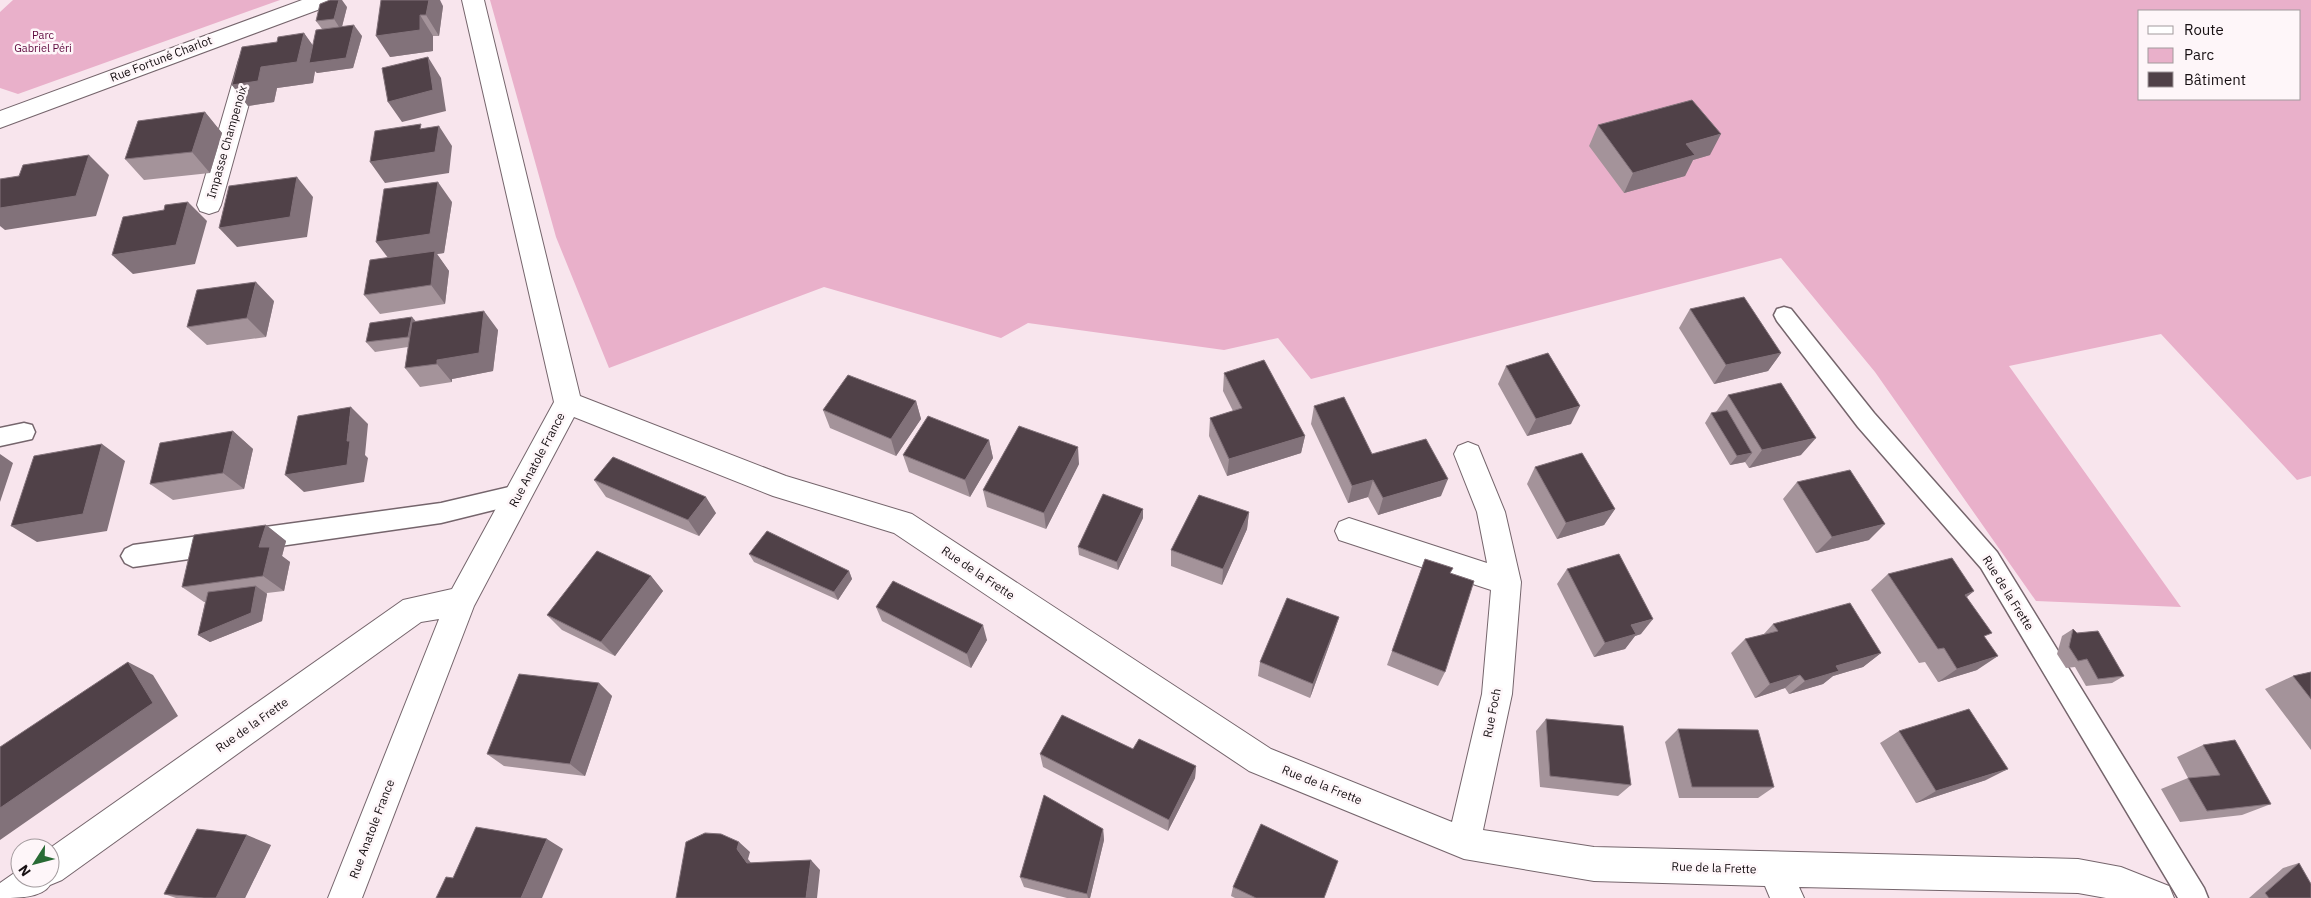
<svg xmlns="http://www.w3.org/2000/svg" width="2311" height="898" font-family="'IBM Plex Sans',sans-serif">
<rect width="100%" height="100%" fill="#f8e5ed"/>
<path fill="#e9b0ca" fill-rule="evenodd" d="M13,0H280L18,94L0,88V12Z
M490,0H2311V476L2297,480L2161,334L2009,366L2181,607L2036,601L1875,372L1781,258L1311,379L1278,338L1224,350L1028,323L1001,338L824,287L609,368L556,237ZM2140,11H2300V99H2140Z"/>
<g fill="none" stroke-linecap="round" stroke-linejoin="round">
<g stroke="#75656c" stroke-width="3">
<path id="service" d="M1784,307L1791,309L1874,413L1997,552L2204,888L2208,898H2178L1981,568L1858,427L1777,321L1774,315L1777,309Z
M24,423L32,425L35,432L32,439L0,446V428Z
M518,485L526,488L530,495L526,502L441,523L133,567L125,563L121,556L125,549L133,545L441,503Z"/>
</g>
<g stroke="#75656c" stroke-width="2">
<path id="minor" d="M302,0H334L331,5L0,128V111Z
M462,0H484L580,396L786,476L912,514L1271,749L1452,822L1482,694L1491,590L1339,540L1335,531L1339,522L1349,518L1487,563L1477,512L1454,454L1458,446L1468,442L1478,446L1505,512L1521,582L1512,694L1483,830L1594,847L2078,859L2121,867L2169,886L2174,898H2106L2078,893L1799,887L1804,898H1770L1765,886L1594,881L1464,859L1249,771L894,533L773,496L574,417L474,606L362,898H328L439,619L421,622L62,880L50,885C42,898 17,898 0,898V883L20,869V878H50V848L403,600L452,589L554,402Z
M250,52L258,55L261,60L221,205L218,211L209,214L200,211L197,205L239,60L242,55Z"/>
</g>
<use href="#service" fill="#fff" fill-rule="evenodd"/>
<use href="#minor" fill="#fff" fill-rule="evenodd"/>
</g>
<path fill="#a4939a" d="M381,0L443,6L439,36H433V51L390,57Z
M347,7L342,27L362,36L353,68L317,73L315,71L313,83L277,88L274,102L248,106L232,85L277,42L304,33L313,46L322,29L316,21Z
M205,112L222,133L210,173L144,180L125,159Z
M1598,125L1710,155L1693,160L1685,176L1624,193L1589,146Z
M452,202L444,253L437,254L449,271L445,304L380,314L364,295L388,258L376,242Z
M274,301L266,337L207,345L187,327Z
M1690,309L1781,353L1768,371L1714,384L1679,328Z
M416,321L498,330L493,371L452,379V382L420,387L405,368L408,347L375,352L366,342Z
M1506,366L1571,424L1527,436L1498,384Z
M1224,373L1305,436L1301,453L1227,476L1209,436L1210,418L1233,411L1223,391Z
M1728,395L1801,455L1749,468L1745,462L1730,465L1705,423L1711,413L1716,412Z
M916,401L921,419L896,456L830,428L823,410Z
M1314,406L1372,454L1441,496L1378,515L1368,497L1348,503L1311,424Z
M233,431L253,449L244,489L173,500L150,484Z
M989,440L993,458L970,497L909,472L903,455Z
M1079,464L1046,529L987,507L983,490Z
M1535,467L1615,509L1604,525L1557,539L1527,484Z
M594,480L716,513L699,536L606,497Z
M1797,482L1869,540L1816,553L1783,499Z
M1249,512L1247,529L1222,585L1171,566V550Z
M1143,518L1118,570L1079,555L1078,547Z
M266,525L286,541L282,556L290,562L284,591L267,593L262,621L210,642L198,635L205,602H204L182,587Z
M749,554L849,571L852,579L838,600L754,562Z
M1425,559L1445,672L1438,686L1387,665Z
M1567,569L1641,634L1635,636L1625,649L1594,657L1557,584Z
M1888,574L1974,591L1967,597L1985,638L1977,670L1938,682L1925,662L1919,663L1871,590Z
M651,576L663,591L615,656L562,630L547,615Z
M876,607L987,640L971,668L882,621Z
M1339,617L1334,632L1310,698L1258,676L1260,662Z
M1773,624L1881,653L1863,667L1833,676L1823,684L1789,694L1785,688L1755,698L1731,653L1745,639L1763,635Z
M2073,629L2077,633L2124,676L2112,683L2086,686L2075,667L2066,668L2057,654L2062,636Z
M2311,672V750L2265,689L2293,676Z
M599,683L612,696L585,776L504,766L487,754Z
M1546,719L1631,785L1618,796L1540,787L1536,731Z
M1678,729L1774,787L1758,798H1679L1665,742Z
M1899,731L1986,780L1916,803L1880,743Z
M2203,745L2271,804L2242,815L2180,822L2161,789L2188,778L2177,757Z
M1133,749L1196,766L1195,778L1168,831L1043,767L1040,754Z
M1103,829L1104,840L1090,898H1067L1024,887L1020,877Z
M271,845L245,898H176L164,894Z
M2299,863L2311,898H2249L2283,868Z
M1233,887L1324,898H1235L1231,896Z"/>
<path fill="#82727a" d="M339,0H342L347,7L341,30L334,19Z
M429,0H440L443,6L439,36L426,15Z
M420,15L433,36V51L390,57L376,36Z
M354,25L362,36L353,68L317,73L315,71L313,83L277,88L274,102L248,106L232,85L261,67L304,33L319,54Z
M428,57L441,78L446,111L402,122L388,102Z
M205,112L222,133L210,173L192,152Z
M439,126L452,146L449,173L385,183L370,162Z
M1721,134L1710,155L1693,160L1685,176L1624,193L1633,173L1686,144Z
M89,155L109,175L96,216L5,230L0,226V208Z
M297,177L313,197L307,237L237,247L219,228Z
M438,182L452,202L444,253L437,254L449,271L445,304L431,285L391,261L376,242Z
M188,202L207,221L195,264L133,274L112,255Z
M256,282L274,301L266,337L247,318Z
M484,311L498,330L493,371L452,379V382L437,364V360Z
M412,317L420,326L417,346L408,337Z
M1781,353L1768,371L1714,384L1726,365Z
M916,401L921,419L896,456L891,439Z
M1580,406L1571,424L1527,436L1536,419Z
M351,407L368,424L365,455L368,458L364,482L304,492L285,475L347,441Z
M233,431L253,449L244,489L223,473Z
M1305,436L1301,453L1227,476L1229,459Z
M1816,438L1801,455L1749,468L1762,450Z
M989,440L993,458L970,497L965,480Z
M102,444L125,461L107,531L37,542L11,526Z
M1078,447L1079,464L1046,529L1044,513Z
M1752,453L1745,462L1730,465L1737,456Z
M0,454L13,463L0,502Z
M1448,479L1441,496L1378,515L1383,498Z
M1373,480L1368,497L1348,503L1352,486Z
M706,497L716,513L699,536L688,520Z
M1143,509V518L1118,570L1117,562Z
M1615,509L1604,525L1557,539L1566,523Z
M1249,512L1247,529L1222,585L1223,569Z
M1885,524L1869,540L1816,553L1832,537Z
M266,525L286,541L282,556L290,562L284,591L263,576L259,547Z
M849,571L852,579L838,600L834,592Z
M651,576L663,591L615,656L601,642Z
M256,586L267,594L262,621L210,642L198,635Z
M1974,591L1955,606L1965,595Z
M1339,617L1334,632L1310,698L1313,684Z
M1653,619L1641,634L1635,636L1625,649L1594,657L1605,643L1631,625Z
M983,625L987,640L971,668L967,654Z
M1881,653L1863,667L1833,676L1823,684L1789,694L1805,681L1836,666Z
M1998,656L1977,670L1938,682L1957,669Z
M128,662L153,675L178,716L0,840V808Z
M1800,675L1785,688L1755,698L1770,684Z
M599,683L612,696L585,776L570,764Z
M1196,766L1195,778L1168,831L1169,820Z
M2008,769L1986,780L1916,803L1936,791Z
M1103,829L1104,840L1090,898H1088L1087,894Z
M247,835L271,845L245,898H216Z
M547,839L563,849L542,898H521Z
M739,842L750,852L748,859L758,872L747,863L737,849Z
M811,860L820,870L817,898H806Z"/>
<path fill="#504148" stroke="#82727a" d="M330,0H339L334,19L316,21L320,4Z
M381,0H429L426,15H420V30L376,36Z
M354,25L346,58L309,63L316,30Z
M304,33L297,62L261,67L258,81L232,85L242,47L277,42L278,37Z
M428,57L433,90L388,102L382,68Z
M1692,100L1721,134L1686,144L1695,155L1633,173L1598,125Z
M205,112L192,152L125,159L138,121Z
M421,124L420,129L439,126L435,152L370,162L375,131Z
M89,155L76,196L0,208V179L19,176L23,165Z
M297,177L290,217L219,228L229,186Z
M438,182L430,234L376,242L384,189Z
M188,202L176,245L112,255L123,217L164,210L165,205Z
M435,251L431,285L364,295L370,260Z
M256,282L247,318L187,327L197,290Z
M1744,297L1781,353L1726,365L1690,309Z
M484,311L479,353L437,360V364L405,368L412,322Z
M412,317L408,337L366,342L370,323Z
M1548,353L1580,406L1536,419L1506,366Z
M1264,360L1305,436L1229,459L1210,418L1242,408L1224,373Z
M848,375L916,401L891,439L823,410Z
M1781,383L1816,438L1762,450L1728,395Z
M1344,397L1372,454L1426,439L1448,479L1383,498L1373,480L1352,486L1314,406Z
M351,407L347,441H350L347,465L285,475L298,416Z
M1727,410L1752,453L1737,456L1711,413Z
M928,416L989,440L965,480L903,455Z
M1019,426L1078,447L1044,513L983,490Z
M233,431L223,473L150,484L160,443Z
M102,444L83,514L11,526L34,456Z
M1582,453L1615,509L1566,523L1535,467Z
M613,457L706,497L688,520L594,480Z
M1850,470L1885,524L1832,537L1797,482Z
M1103,494L1143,509L1117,562L1078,547Z
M1199,495L1249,512L1223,569L1171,550Z
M266,525L259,547H270L263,576L182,587L194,535Z
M767,531L849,571L834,592L749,554Z
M597,551L651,576L601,642L547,615Z
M1619,554L1653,619L1631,625L1636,634L1605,643L1567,569Z
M1952,558L1974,591L1965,595L1992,633L1984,636L1998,656L1957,669L1944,648L1938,649L1888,574Z
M1425,559L1453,568L1450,573L1474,581L1445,672L1392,651Z
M893,581L983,625L967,654L876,607Z
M256,586L251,613L198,635L208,592Z
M1287,598L1339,617L1313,684L1260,662Z
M1850,603L1881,653L1836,666L1839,671L1805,681L1800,675L1770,684L1745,639L1778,631L1773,624Z
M2073,629L2077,633L2098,631L2124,676L2098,679L2087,659L2078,661L2069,647Z
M128,662L153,703L0,808V747Z
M2311,672V699L2293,676Z
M519,674L599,683L570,764L487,754Z
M1969,709L2008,769L1936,791L1899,731Z
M1062,715L1133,749L1139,739L1196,766L1169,820L1040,754Z
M1546,719L1623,726L1631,785L1550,776Z
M1678,729L1758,730L1774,787H1692Z
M2235,740L2271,804L2207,811L2188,778L2220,775L2203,745Z
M1044,795L1103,829L1087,894L1020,877Z
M1261,824L1338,861L1324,898H1256L1233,887Z
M476,827L547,839L521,898H436L446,877L453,878Z
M197,829L247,835L216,898H204L164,894Z
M705,833L721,834L739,842L737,849L747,863L811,860L806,898H676L686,842Z
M2299,863L2311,884V898H2269L2265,893Z"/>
<g text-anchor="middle" stroke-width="5" stroke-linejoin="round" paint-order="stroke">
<g font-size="11" fill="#5e083d" stroke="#fef6f9">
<text x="43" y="39">Parc<tspan x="43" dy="13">Gabriel Péri</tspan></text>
</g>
<g font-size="12" fill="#171013" stroke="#fef6f9">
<text transform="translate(161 59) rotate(-21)" y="4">Rue Fortuné Charlot</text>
<text transform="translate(227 142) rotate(-74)" y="4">Impasse Champenoix</text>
<text transform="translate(537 460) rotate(-62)" y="4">Rue Anatole France</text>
<text transform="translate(978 573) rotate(34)" y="4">Rue de la Frette</text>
<text transform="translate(2008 593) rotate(58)" y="4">Rue de la Frette</text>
<text transform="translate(1492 713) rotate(-79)" y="4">Rue Foch</text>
<text transform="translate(252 725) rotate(-35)" y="4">Rue de la Frette</text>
<text transform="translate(1322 785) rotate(22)" y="4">Rue de la Frette</text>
<text transform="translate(372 829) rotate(-69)" y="4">Rue Anatole France</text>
<text transform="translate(1714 868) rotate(2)" y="4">Rue de la Frette</text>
</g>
</g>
<rect x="2138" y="10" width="162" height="90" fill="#fef6f9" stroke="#a29a9d"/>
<rect x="2148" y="26" width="25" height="8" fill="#ffffff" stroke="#a29a9d"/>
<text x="2184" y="35" font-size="15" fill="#171013">Route</text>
<rect x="2148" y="48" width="25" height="15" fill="#e9b0ca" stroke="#a29a9d"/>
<text x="2184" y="60" font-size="15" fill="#171013">Parc</text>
<rect x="2148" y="72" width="25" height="15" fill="#504148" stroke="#a29a9d"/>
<text x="2184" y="85" font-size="15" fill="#171013">Bâtiment</text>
<g transform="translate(35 863) rotate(234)"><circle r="24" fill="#fef6f9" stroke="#a29a9d"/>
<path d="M0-4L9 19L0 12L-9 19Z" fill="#296b35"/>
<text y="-8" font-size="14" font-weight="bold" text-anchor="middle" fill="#171013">N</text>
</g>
</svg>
